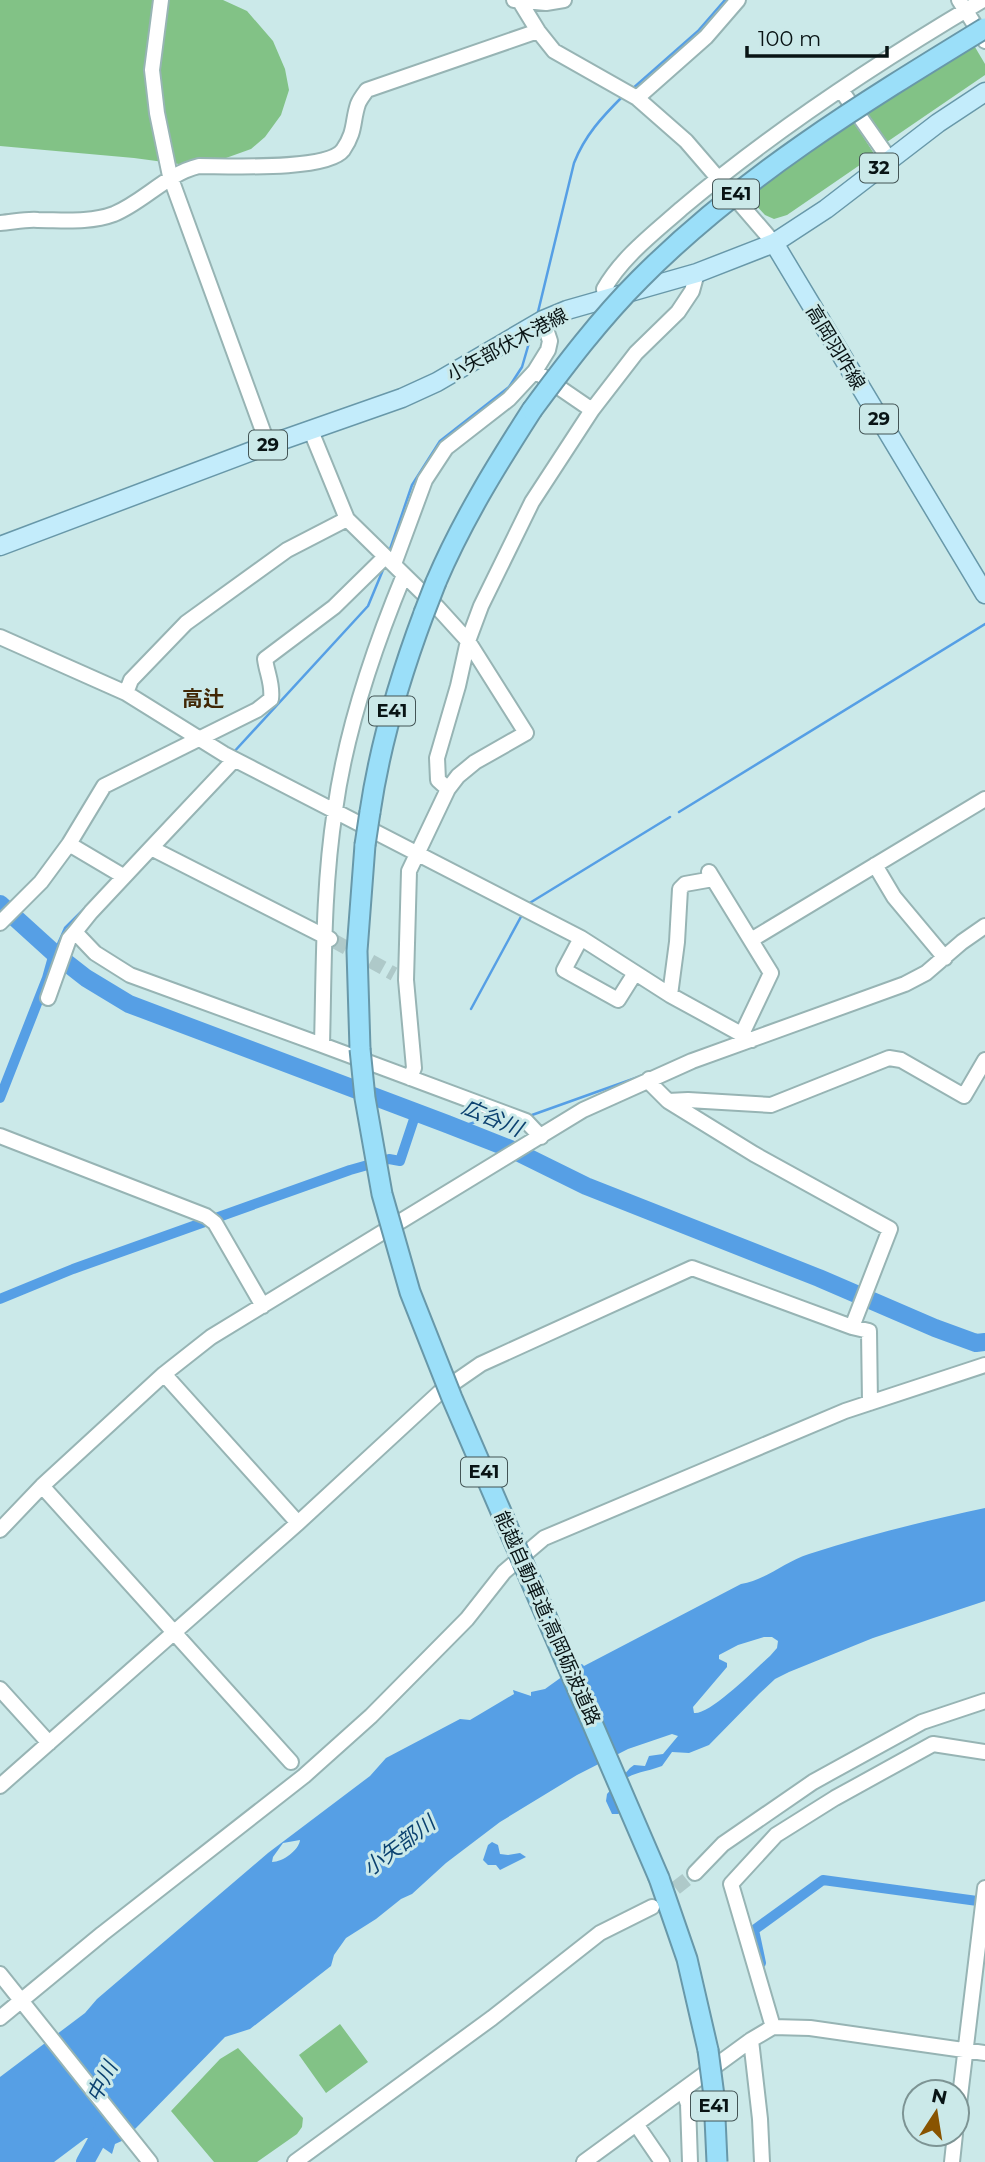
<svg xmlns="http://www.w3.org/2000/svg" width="985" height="2162" font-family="Montserrat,'Noto Sans JP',sans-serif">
<rect width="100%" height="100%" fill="#cbe9e9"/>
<path fill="#82c286" d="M0,0H223L247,11L273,41L285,69L289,90L281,115L265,137L251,149L201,167L134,158L0,146Z
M972,42L985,64V75L884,144L862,111Z
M851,118L873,152V156L787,215L774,219L765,215L745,193Z
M340,2024L368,2062L326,2093L299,2055Z
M238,2048L303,2118L302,2127L297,2134L257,2162H214L171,2111L220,2059Z"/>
<path fill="#569fe5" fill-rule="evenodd" d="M985,1508V1601L873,1638L789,1672L775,1679L759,1694L709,1745L689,1753L672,1752L662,1766C639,1775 626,1770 612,1795L615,1801L629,1809L618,1814H612L606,1801L607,1794L630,1768L634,1765L645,1766L649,1756L663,1754L678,1736L672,1734L628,1749L577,1775L500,1822L446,1863L412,1894L401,1899L376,1919L346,1938L334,1955L331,1966L250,2029L225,2037L136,2128L124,2140L115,2144L112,2154L89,2138H86L54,2162H0V2077L85,2013L97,1999L268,1853L370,1776L386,1758L460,1719L470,1720L514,1694L513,1690L531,1696V1692L545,1689L577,1666L582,1664L584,1666L741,1584C766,1580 784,1562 809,1554C867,1535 925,1521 985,1508ZM764,1637H772L778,1641L777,1648L770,1656C755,1669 710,1715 694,1713L693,1707L727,1667V1663L719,1659V1655L738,1645ZM300,1840C299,1850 283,1862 272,1862L273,1857L283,1843Z
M492,1842L498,1845L500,1854L508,1855L520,1853L526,1857L500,1870L496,1865H488L483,1860L488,1845Z"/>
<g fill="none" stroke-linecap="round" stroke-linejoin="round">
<path stroke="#569fe5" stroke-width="2.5" d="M631,90L698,31L725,0
M537,316L574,163C585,135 602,117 623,96
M389,552L412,485L440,441L509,387L522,367L531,336
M232,754L368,606L385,565
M679,812L985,624
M528,904L670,817
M54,953L65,928L85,908
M471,1009L523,913
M532,1115L644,1075
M457,1128L494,1116"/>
<path stroke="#569fe5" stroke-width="10" d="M0,1098L47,978L54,953
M0,1299L73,1269L350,1170L389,1159L400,1161L416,1113
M761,1963L754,1930L823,1880L985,1902"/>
<path stroke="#569fe5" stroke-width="18" d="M0,904L54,953L86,978L129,1004L447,1124L513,1150L586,1186L819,1278L935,1328L976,1343L985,1342
M85,2162L107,2122"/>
<path stroke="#aec9c9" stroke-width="14" stroke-dasharray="14 7" stroke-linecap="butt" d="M334,941L394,974
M659,1901L695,1873"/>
<g stroke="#97b4b4" stroke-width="18">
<path id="minor" d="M161,0L152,70L157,113L170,176L268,445
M514,0L546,3L564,0
M519,0L538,31L554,51L637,98L686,141L774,243
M959,0L985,41
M841,90L890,160
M637,98L706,37L738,0
M0,223C13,222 26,219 38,220C63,220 90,223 114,214C145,201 166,174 199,166C228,166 327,171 343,150C356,131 352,122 358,104C360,99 364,94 367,90L538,31
M605,298L604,289C622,257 654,233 681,209C774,130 878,62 983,0
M535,371L592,410
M311,431L347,519L438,608L468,641L526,733L475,762L458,776L448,789L409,871L406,980L414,1068L410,1078
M394,564L425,480L446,448L509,399L535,371L548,350L550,341L543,320
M404,575C373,650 346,729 335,810C323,887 324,967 322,1045L526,1121L541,1137
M0,637L126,693L224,754L581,938L670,995L752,1040
M126,693L131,680L186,623L287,550L347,519
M234,760L151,848L330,939
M448,789L438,780L437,758L458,686L468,641L481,606L532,502L592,410L636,353L678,312L692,291L697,273
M69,844L123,876
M151,848L91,912L75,932L95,953L130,975L322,1045
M875,865L894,897L945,958
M709,872L771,973L742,1034
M0,923L41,882L69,844L104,786L257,710L271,699C273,684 267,674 265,659L334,607L385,557
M581,938L564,970L618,1000L635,973
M751,940L985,799
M670,995L677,942L680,889L685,884L713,879
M48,998L69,939L75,932
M649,1079L652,1085L668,1101L688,1100L771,1105L889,1058L901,1060L964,1096L985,1060
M668,1101L754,1154L890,1229L852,1327
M0,1136L206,1216L215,1223L263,1306
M164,1374L298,1523
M42,1486L291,1762
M0,1530L42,1486L164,1374L211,1337L583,1110L692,1061L905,984L926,973L962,942L985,926
M0,1689L49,1743
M0,1786L298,1523L439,1393L481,1364L692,1268L852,1327L869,1331L870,1403
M695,1873L723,1844L813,1782L922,1722L985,1701
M0,1974L150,2162
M0,2018L102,1934L304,1776L371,1716L467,1619L504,1572L544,1538L845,1411L985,1365
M773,2027L731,1884L776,1835L835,1798L933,1744L985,1752
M751,2040L760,2119L762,2162
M683,2090L688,2104L690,2162
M957,2121L985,1888
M636,2124L662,2162
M295,2162L492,2018L600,1933L652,1907
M584,2162L751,2040L773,2027L810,2028L985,2053
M952,2162L955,2134"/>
</g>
<g stroke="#6898a9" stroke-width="21">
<path id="major" d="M774,243L985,594
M0,546L268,445L402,398L437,382L543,320L567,310L697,273L774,243L826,209L938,123L985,92"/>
</g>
<g stroke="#6898a9" stroke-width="23">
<path id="highway" d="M436,582C462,521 496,466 532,410
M370,812C380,744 400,677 424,613
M360,1049L357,951L365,845
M659,1878L687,1959L708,2050"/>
</g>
<use href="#minor" stroke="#fff" stroke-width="14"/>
<use href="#major" stroke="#c3ecfb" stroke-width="18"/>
<use href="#highway" stroke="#9bdff9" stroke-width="19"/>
<g stroke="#6898a9" stroke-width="23" stroke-linecap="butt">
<path id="highway-bridge" d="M532,410C566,364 600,319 640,279C741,177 864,102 985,28
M424,613L436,582
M365,845L370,812
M360,1049L365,1098L382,1194L410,1292L452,1398L659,1878
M708,2050L714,2096L717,2162"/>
</g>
<use href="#highway-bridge" stroke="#9bdff9" stroke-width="19"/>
</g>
<g text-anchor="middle" stroke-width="6" stroke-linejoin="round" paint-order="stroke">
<g fill="#cbe9e9" stroke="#435455" stroke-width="2">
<rect x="860" y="153.5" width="38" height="29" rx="5"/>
<rect x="713" y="179.5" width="46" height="29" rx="5"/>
<rect x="860" y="404.5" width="38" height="29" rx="5"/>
<rect x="249" y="430.5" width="38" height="29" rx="5"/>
<rect x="369" y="696.5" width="46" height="29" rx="5"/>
<rect x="461" y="1457.5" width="46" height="29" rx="5"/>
<rect x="691" y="2091.5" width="46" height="29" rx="5"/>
</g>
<g font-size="18" font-weight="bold" fill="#091415">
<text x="879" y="174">32</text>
<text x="736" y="200">E41</text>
<text x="879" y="425">29</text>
<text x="268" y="451">29</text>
<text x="392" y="717">E41</text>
<text x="484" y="1478">E41</text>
<text x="714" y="2112">E41</text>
</g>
<g font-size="19" fill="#091415" stroke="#cbe9e9">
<text transform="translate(507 344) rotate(-28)" y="7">小矢部伏木港線</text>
<text transform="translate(836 347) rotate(59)" y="7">高岡羽咋線</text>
<text transform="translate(548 1618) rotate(66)" y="7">能越自動車道;高岡砺波道路</text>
</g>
<g font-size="21" font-weight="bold" fill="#412705" stroke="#cbe9e9">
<text x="203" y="706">高辻</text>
</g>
<g font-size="21" font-style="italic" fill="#0c4270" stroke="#cbe9e9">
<text transform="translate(492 1118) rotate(23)" y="7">広谷川</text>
<text transform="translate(399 1846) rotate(-37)" y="7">小矢部川</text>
<text transform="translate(102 2082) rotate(-63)" y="7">中川</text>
</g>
</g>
<g transform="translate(936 2113) rotate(12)"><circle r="33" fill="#cbe9e9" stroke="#7d9494" stroke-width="2"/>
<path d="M0-5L12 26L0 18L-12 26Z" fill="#895401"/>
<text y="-10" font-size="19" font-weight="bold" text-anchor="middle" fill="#091415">N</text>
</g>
<path d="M747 46v10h140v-10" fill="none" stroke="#091415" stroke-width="3.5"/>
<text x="758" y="46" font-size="21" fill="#091415" stroke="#cbe9e9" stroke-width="5" paint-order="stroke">100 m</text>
</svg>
